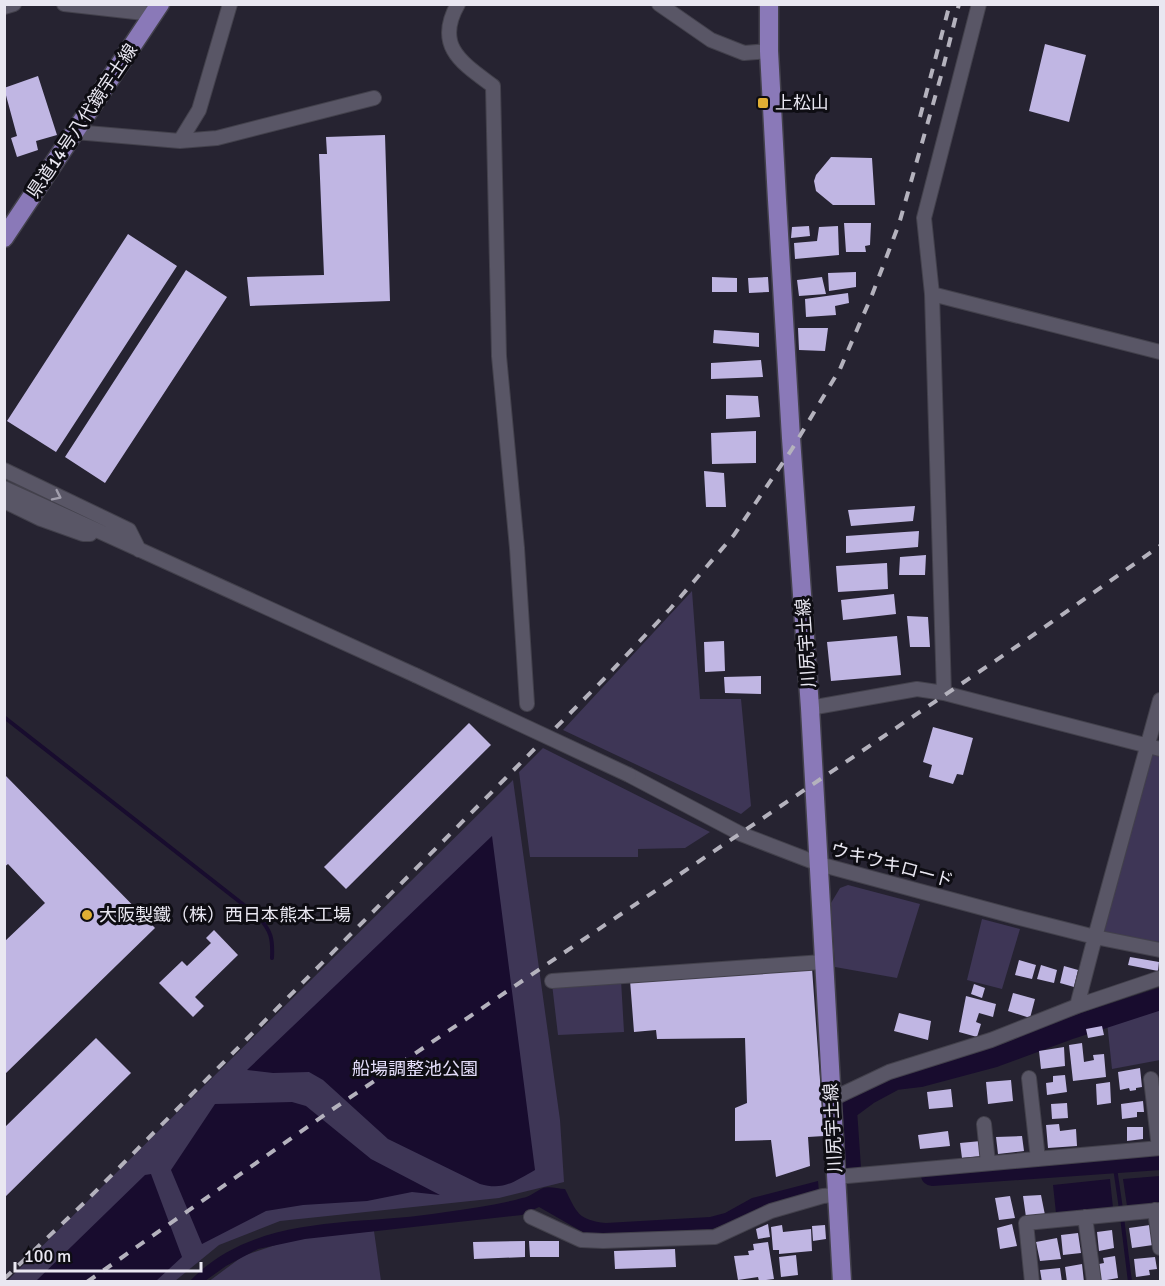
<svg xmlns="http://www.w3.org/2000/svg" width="1165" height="1286" font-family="Signika,'Noto Sans JP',sans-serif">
<rect width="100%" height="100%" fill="#262331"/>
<path fill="#3e3656" d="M692,591L700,699H741L751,806L741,814L563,730Z
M543,748L710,832L685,848L638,849V857H530L519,772Z
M1152,752L1160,754V942L1130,939L1100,932Z
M513,780L560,1120L564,1182L499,1198L280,1221L219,1245L175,1281L6,1282Z
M848,885L920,904L897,978L835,967L831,903L840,888Z
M982,919L1020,929L1002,989L967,980Z
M621,980L624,1032L558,1035L552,984Z
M1160,1007V1060L1112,1069L1107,1022Z
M374,1231L381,1281L208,1282L243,1256L299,1237Z"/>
<path fill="#180c2e" d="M492,836L535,1170C515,1181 504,1191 480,1184L388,1139L323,1080L309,1072L273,1073L247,1070Z
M292,1102L306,1106L371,1159L440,1195L412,1192L367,1201L303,1205L266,1211L202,1244L171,1170L215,1104Z
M151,1174L182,1257L156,1281H36L145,1175Z
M1160,1176V1203L1127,1206L1123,1179Z
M1110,1179L1113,1208L1056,1213L1053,1185Z
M818,1181L819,1192L712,1229L588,1235L539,1207L522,1215L305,1239L258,1249L226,1266L205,1281L189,1282C256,1211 358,1227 446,1212C471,1208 498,1205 522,1198C530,1197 536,1191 543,1188C549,1186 558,1189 565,1189C577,1213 578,1220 606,1223L710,1217L725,1213L752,1198Z"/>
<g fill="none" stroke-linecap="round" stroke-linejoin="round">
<path stroke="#180c2e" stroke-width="4" d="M4,717L258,916C271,931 273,938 272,958
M1114,1161L1121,1209
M1122,1217L1130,1282"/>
<path stroke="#180c2e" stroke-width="22" d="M850,1168L846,1110L869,1093L895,1079L920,1076L995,1056L1071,1028L1160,999
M932,1175L1160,1159"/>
</g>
<path fill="#c0b6e3" d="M1045,44L1086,55L1069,122L1029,111Z
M38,76L57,135L36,141L38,150L17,157L11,138L17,136L4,88Z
M385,135L390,301L250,306L247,277L324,275L319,154H327L326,137Z
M831,157L872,158L875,205H833L816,191L814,181L816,175Z
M844,223H871L870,245L865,246L866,252H846Z
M809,226L810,236L791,238L792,227Z
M838,226L839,255L795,259L794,243L817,241L819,227Z
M128,234L177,266L56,452L7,421Z
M186,270L227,297L105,483L65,457Z
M856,272V287L829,291L828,273Z
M712,277L737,278V292H712Z
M768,277L769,292L749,293L748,278Z
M822,277L826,294L799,296L797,280Z
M848,293L849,303L835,306L836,315L806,317L805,299Z
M798,328H828L825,351L799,350Z
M714,330L759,333V347L713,343Z
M761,360L763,377L711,379V363Z
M726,395L758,396L760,417L726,419Z
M756,431V463L712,464L711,433Z
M704,471L724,473L726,507H706Z
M915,506L913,521L851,526L848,510Z
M919,531L918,547L846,553V536Z
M926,555L925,575H899L900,557Z
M887,563L888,589L838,592L836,566Z
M894,594L896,614L843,620L841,600Z
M907,616L928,617L930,647H910Z
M897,636L901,675L831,681L827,642Z
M724,641L725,671L705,672L704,642Z
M761,676V694L725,693L724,677Z
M469,723L491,745L346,889L324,867Z
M933,727L973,738L963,775L957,774L953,784L929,777L932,765L923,762Z
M4,774L155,928L4,1075V942L45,903L8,864L4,867Z
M214,930L238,955L195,997L204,1006L193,1017L159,983L182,961L187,966L211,943L206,938Z
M1130,957L1159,962L1158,971L1128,965Z
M1019,960L1036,965L1032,979L1015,975Z
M1041,965L1057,970L1054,983L1037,979Z
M1064,966L1078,970L1074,987L1060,983Z
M812,968L824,1136L808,1137L810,1166L776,1177L771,1140L735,1141V1108L747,1103L745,1038L657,1039L656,1030L634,1032L630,980Z
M974,984L985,988L982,998L971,994Z
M1013,993L1035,999L1030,1018L1008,1011Z
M966,996L996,1004L993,1017L979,1013L976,1022L981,1024L977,1037L959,1032Z
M899,1013L931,1021L928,1040L894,1031Z
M1102,1026L1104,1035L1088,1038L1086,1029Z
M96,1038L131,1073L4,1198V1128Z
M1082,1043L1084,1062L1094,1060L1093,1055L1104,1054L1106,1077L1073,1081L1069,1045Z
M1064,1047L1065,1066L1041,1069L1039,1051Z
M1140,1068L1142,1087L1136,1088V1090L1130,1091L1129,1088L1120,1090L1118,1072Z
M1065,1075L1067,1092L1047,1095L1046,1083L1053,1082V1076Z
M1011,1080L1013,1101L988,1104L986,1082Z
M1110,1082L1111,1103L1097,1105L1096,1084Z
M951,1089L953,1107L929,1109L927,1092Z
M1143,1101L1144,1112H1137V1117L1122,1119L1121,1104Z
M1067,1103L1068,1118L1052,1119L1051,1104Z
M1059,1124L1060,1131L1076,1129L1077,1146L1048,1148L1046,1125Z
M1127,1127H1143V1139L1127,1141Z
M948,1131L950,1146L920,1149L918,1135Z
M1022,1136L1024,1151L998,1154L996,1137Z
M981,1141L983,1156L962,1158L960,1143Z
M1041,1195L1045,1215L1026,1217L1023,1196Z
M1010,1196L1015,1218L999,1220L995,1198Z
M768,1224L770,1237L758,1239L756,1229Z
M1012,1224L1017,1246L1000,1249L997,1228Z
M782,1225L783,1232L811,1229L812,1251L779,1254V1250H773L771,1227Z
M825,1225L826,1239L813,1241L812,1226Z
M1150,1225L1153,1245L1132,1248L1129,1228Z
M1112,1230L1114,1248L1099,1251L1097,1232Z
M1078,1233L1081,1253L1063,1255L1061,1235Z
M1057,1238L1061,1259L1040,1261L1036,1242Z
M525,1241V1257L474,1259L473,1242Z
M529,1241H559V1257H530Z
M768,1242L774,1279L759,1281L758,1277L738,1280L734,1256L749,1255L748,1251L754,1250L753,1244Z
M675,1249L676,1267L615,1269L614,1251Z
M796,1255L798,1275L781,1277L779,1257Z
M1115,1256L1118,1278L1101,1281L1099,1264L1104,1263L1103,1258Z
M1155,1257L1157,1269L1149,1270L1150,1275L1136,1277L1134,1259Z
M1082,1264L1084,1282H1067L1065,1267Z
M1060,1268L1062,1282H1042L1040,1270Z"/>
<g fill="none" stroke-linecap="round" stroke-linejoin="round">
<g stroke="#43414c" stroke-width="16">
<path id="minor" d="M64,4L153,14
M458,4C434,46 462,63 493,86L499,356L517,548L527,704
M659,4L711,40L744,53L769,51
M4,7L14,4
M75,132L180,141L217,138L374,98
M180,141L199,110L230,4
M932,294L1160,352
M4,470L129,530L139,550
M4,488L415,675
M4,501L41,519L83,534H90
M944,693L932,294L924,218L979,4
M810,708L917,689L944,693L1160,749
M629,775L741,834L819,864L1016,917L1095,937L1160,950
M552,981L823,962
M1077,1006L1095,937L1160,700
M1029,1078L1038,1159
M1151,1079L1159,1148
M832,1099L889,1072L991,1040L1077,1006L1160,978
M984,1124L988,1163
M836,1177L1160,1148
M1155,1210L1160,1248
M531,1217L581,1240L603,1241L715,1237L771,1211L823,1196L836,1195
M1085,1217L1094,1282
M1032,1282L1026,1223L1160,1210"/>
</g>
<g stroke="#43414c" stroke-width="21">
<path id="major" d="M769,4V51L777,200L791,438L810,708L842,1282
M4,238L160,4"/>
</g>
<use href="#minor" stroke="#595666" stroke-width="14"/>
<use href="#major" stroke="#8a79b8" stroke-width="18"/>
<path stroke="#b4b2bd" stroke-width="4" stroke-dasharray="10 10" stroke-linecap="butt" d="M920,117L949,7
M4,1279L85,1202L604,679L670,609L734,535L792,449L840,369L872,295L899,224L941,76L959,4
M87,1282L333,1109L1029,638L1160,546"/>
<g stroke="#43414c" stroke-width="16" stroke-linecap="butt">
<path id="minor-bridge" d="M415,675L629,775"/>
</g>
<use href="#minor-bridge" stroke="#595666" stroke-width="14"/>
</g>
<defs><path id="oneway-chevron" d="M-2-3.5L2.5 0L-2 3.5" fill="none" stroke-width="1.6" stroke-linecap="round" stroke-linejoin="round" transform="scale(1.5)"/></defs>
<use stroke="#a19eac" href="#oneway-chevron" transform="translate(57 496) rotate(26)"/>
<g fill="#e1af34" stroke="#0e0d13" stroke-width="2">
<rect x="757" y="97" width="12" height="12" rx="3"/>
<circle cx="87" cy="915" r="6"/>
</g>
<g text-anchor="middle" stroke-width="6" stroke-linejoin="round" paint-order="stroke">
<g font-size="18" fill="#e9e7f1" stroke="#0e0d13" text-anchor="start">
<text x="775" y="109">上松山</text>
<text x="99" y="921">大阪製鐵（株）西日本熊本工場</text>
</g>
<g font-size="18" fill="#e9e7f1" stroke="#0e0d13">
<text transform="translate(82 121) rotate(-56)" y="6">県道14号八代鏡宇土線</text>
<text transform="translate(806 643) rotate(-94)" y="6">川尻宇土線</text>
<text transform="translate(892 865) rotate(15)" y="6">ウキウキロード</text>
<text transform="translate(833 1128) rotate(-93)" y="6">川尻宇土線</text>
</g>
<g font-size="18" fill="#e3ddf9" stroke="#0e0d13">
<text x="415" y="1075">船場調整池公園</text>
</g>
</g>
<rect width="1165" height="1286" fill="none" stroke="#e9e7f1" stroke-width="12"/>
<path d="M15 1262v9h186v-9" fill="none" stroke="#e9e7f1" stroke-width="3"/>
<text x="24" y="1262" font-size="18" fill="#e9e7f1" stroke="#0e0d13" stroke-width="4.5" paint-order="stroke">100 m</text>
</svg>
